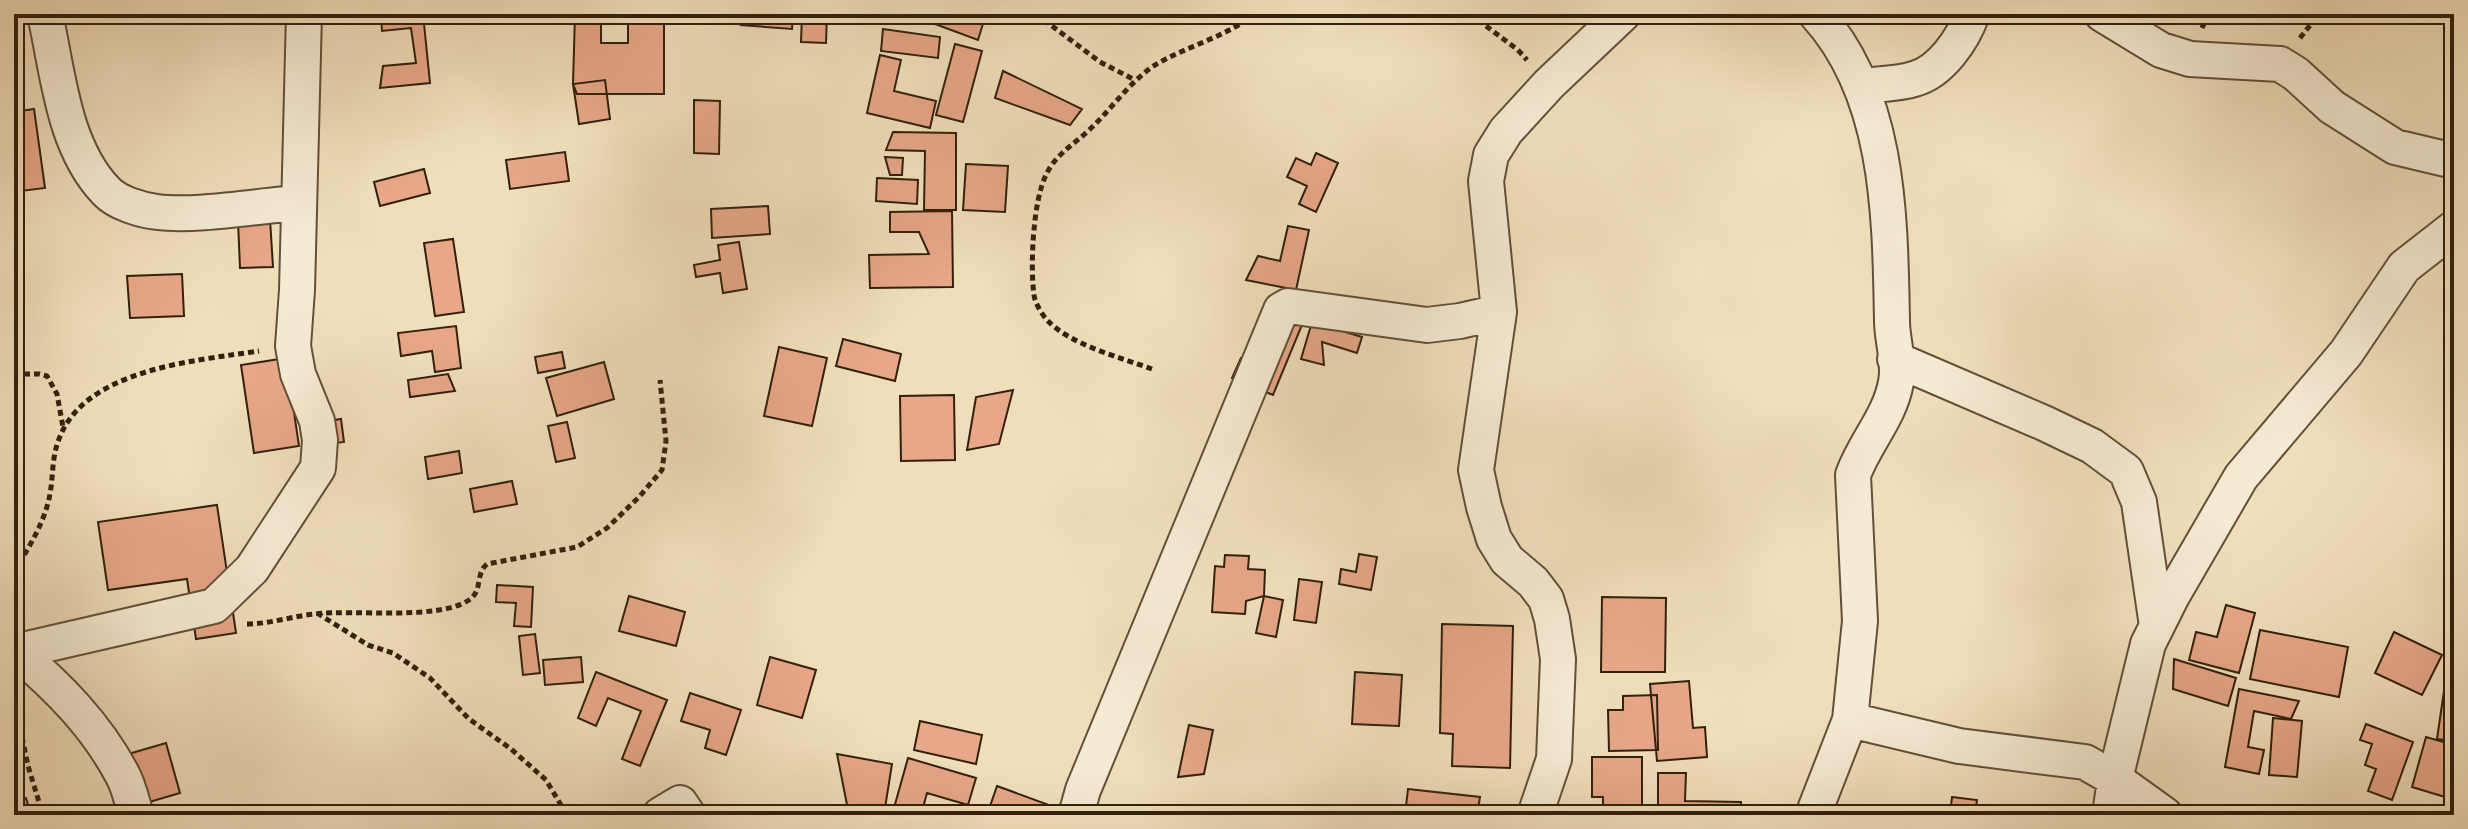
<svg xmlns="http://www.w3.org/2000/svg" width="2468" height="829" font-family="'EB Garamond',serif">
<rect width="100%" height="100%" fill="#f0debb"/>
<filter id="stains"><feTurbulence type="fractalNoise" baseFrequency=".0025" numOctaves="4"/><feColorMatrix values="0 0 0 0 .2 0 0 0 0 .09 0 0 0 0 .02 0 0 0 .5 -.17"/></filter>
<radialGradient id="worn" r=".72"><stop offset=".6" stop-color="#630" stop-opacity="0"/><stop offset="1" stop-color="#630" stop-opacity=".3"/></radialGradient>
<path fill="#e7a788" stroke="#32200c" stroke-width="2" d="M406,14H423L430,83L380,88L383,66L416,63L411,28L382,31L381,17Z
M575,14H601V43H628V14H664V94H577L573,84Z
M747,14H793L792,29L741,25Z
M802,14H827L826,43L801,42Z
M908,14H986L978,40Z
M883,29L940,37L938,58L881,51Z
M955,44L982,51L963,122L936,115Z
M880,55L901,60L894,91L936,101L930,128L867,113Z
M1003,71L1082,109L1070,125L995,98Z
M605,80L610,119L579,124L573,84Z
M694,100L720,101L719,154L694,153Z
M34,109L45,188L21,191L14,146V112Z
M893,132L956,133V210H924L925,151L886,150Z
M565,152L569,181L510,189L506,160Z
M1316,153L1338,163L1316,212L1299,204L1307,186L1287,177L1296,158L1311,165Z
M885,157L903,158L902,175H890Z
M966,164L1008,166L1005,212L963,210Z
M424,169L430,193L380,206L374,182Z
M877,178L918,180L917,204L876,201Z
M768,206L770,234L712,238L711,209Z
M952,211L953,287L870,288L869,255L929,254L919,232H890V212Z
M270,219L273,267L240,268L238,221Z
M1288,226L1309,230L1296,290L1246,280L1258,256L1280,261Z
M453,239L464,312L435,316L424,243Z
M739,242L747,289L723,293L720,273L696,277L694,265L720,260L718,245Z
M182,274L184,316L130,318L127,276Z
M1281,310L1304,320L1273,395L1232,378L1241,358H1262Z
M1312,322L1362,337L1357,353L1322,342L1324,365L1301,359Z
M456,326L461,368L435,372L432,351L401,356L398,333Z
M843,339L901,354L895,381L836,366Z
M779,347L827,358L812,426L764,416Z
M562,352L565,368L538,373L535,357Z
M286,358L299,446L254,453L241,365Z
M604,362L614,399L557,416L546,378Z
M448,374L455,391L410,397L408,380Z
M1013,390L999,444L967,450L976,397Z
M954,395L955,460L901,461L900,396Z
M341,419L344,442L312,446L308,424Z
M567,422L575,458L556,462L548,426Z
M459,451L462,473L428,479L425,457Z
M512,481L517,504L474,512L470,489Z
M217,505L236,633L196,639L187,579L108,590L98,522Z
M1359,554L1377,557L1371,590L1339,584L1341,569L1356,572Z
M1225,555L1249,556L1248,569L1265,570L1264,596L1246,601L1245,614L1212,612L1215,566L1224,567Z
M1299,579L1322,582L1316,623L1294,620Z
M497,585L533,587L531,627L514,626L516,603L496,602Z
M629,596L685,612L676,646L619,631Z
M1264,596L1283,600L1276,637L1256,633Z
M1602,597L1666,598L1665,672H1601Z
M2226,605L2255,613L2239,673L2189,660L2196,632L2217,637Z
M1442,624L1513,626L1510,768L1452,766L1453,734L1440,733Z
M2260,630L2348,647L2339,697L2250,679Z
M2394,632L2442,655L2422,695L2375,673Z
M535,634L540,673L523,675L519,636Z
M581,657L583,682L545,685L543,660Z
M770,657L816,670L802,718L757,705Z
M2174,659L2236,678L2228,706L2173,689Z
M596,672L667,700L640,766L622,759L641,711L608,698L596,726L578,718Z
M1355,672L1402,675L1399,726L1352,724Z
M2446,677L2454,678V741L2437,739Z
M1689,681L1693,728L1705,727L1707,757L1657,761L1650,684Z
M2239,689L2299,701L2291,719L2254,711L2248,747L2264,750L2259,774L2225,767Z
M690,693L741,710L726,755L705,748L710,730L681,721Z
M1657,695L1658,750L1609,751L1608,710H1623V696Z
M2273,718L2302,721L2297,777L2269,775Z
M920,721L982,735L976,764L914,750Z
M2366,724L2413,742L2392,800L2368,791L2376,769L2365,765L2372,744L2360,740Z
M1189,725L1213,730L1204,774L1178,777Z
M2426,737L2454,745V775H2451L2445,797L2412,787Z
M166,743L180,793L139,805L125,755Z
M837,754L892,764L885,808L849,815Z
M1592,757H1642V815H1603V797H1592Z
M908,758L976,778L968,805L927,793L921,815H892Z
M1658,773H1686L1685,801L1741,802V815H1658Z
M997,786L1049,805L1045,815H987Z
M1408,789L1480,797L1477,815H1405Z
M1952,797L1977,800L1975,815H1950Z
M26,798L31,815H14V802Z"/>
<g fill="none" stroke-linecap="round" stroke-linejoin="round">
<g stroke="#625038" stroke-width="38">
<path id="minor" d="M45,14C58,73 63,146 106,191C117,203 141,210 157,212C195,217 257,206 297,203
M2102,14L2161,50L2190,59L2280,64L2296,74L2332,107L2395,147L2454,161
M1863,86C1879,84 1898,84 1914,79C1941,72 1963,39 1972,14
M1895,359L2044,423L2092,446L2126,471L2139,502L2157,626
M14,652L214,606L252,569L318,468L320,440L317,421L298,374L293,346L297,290L304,14
M17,652C59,688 96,725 122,774C129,786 132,802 136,815
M1850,720L1959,746L2085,762L2115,779L2165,815
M660,815L680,803L688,815
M1076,815L1083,790L1281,310L1288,306L1427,325L1460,321L1499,312
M1535,815L1554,759L1558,659L1552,619L1546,599L1533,582L1507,560L1494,539L1484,507L1476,470L1499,312L1486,181L1491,155L1506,131L1549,84L1623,14
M1813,815L1850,720L1860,621L1853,475C1865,442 1890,417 1896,382C1900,363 1892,340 1892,321C1890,217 1890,95 1816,14
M2110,815L2115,779L2148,644L2172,596L2241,477L2346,353L2404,267L2454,228"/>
</g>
<path stroke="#32200c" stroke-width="5" stroke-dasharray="6 4" stroke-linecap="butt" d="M1036,14L1100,62L1135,80
M1470,14L1518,50L1527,60
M2202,28L2208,14
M2300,38L2319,14
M1152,369C1122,358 1071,345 1048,321C1042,315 1035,303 1034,295C1030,266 1033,201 1046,175C1055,155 1073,145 1088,131C1110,111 1127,85 1152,67C1183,47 1227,37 1254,14
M14,374H39L47,376L57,394L63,427
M14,572C29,547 45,522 50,494C53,478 52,460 57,445C79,369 194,361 259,351
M317,613L368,645L393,653L430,678L469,719L511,749L546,780L567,815
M247,624C270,624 293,616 315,614C355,609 437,621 469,600C483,591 475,574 487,564L577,547L607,528L639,497L662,470L666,441L660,380
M14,698L28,766L43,815"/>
<use href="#minor" stroke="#f5ead3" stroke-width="34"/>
</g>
<rect width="2468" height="829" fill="none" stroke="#f0debb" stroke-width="48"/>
<rect x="16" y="16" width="2436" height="797" fill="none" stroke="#32200c" stroke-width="4"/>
<rect x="24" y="24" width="2420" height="781" fill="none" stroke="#32200c" stroke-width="2"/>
<rect width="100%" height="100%" filter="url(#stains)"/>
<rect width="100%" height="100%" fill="url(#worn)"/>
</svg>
